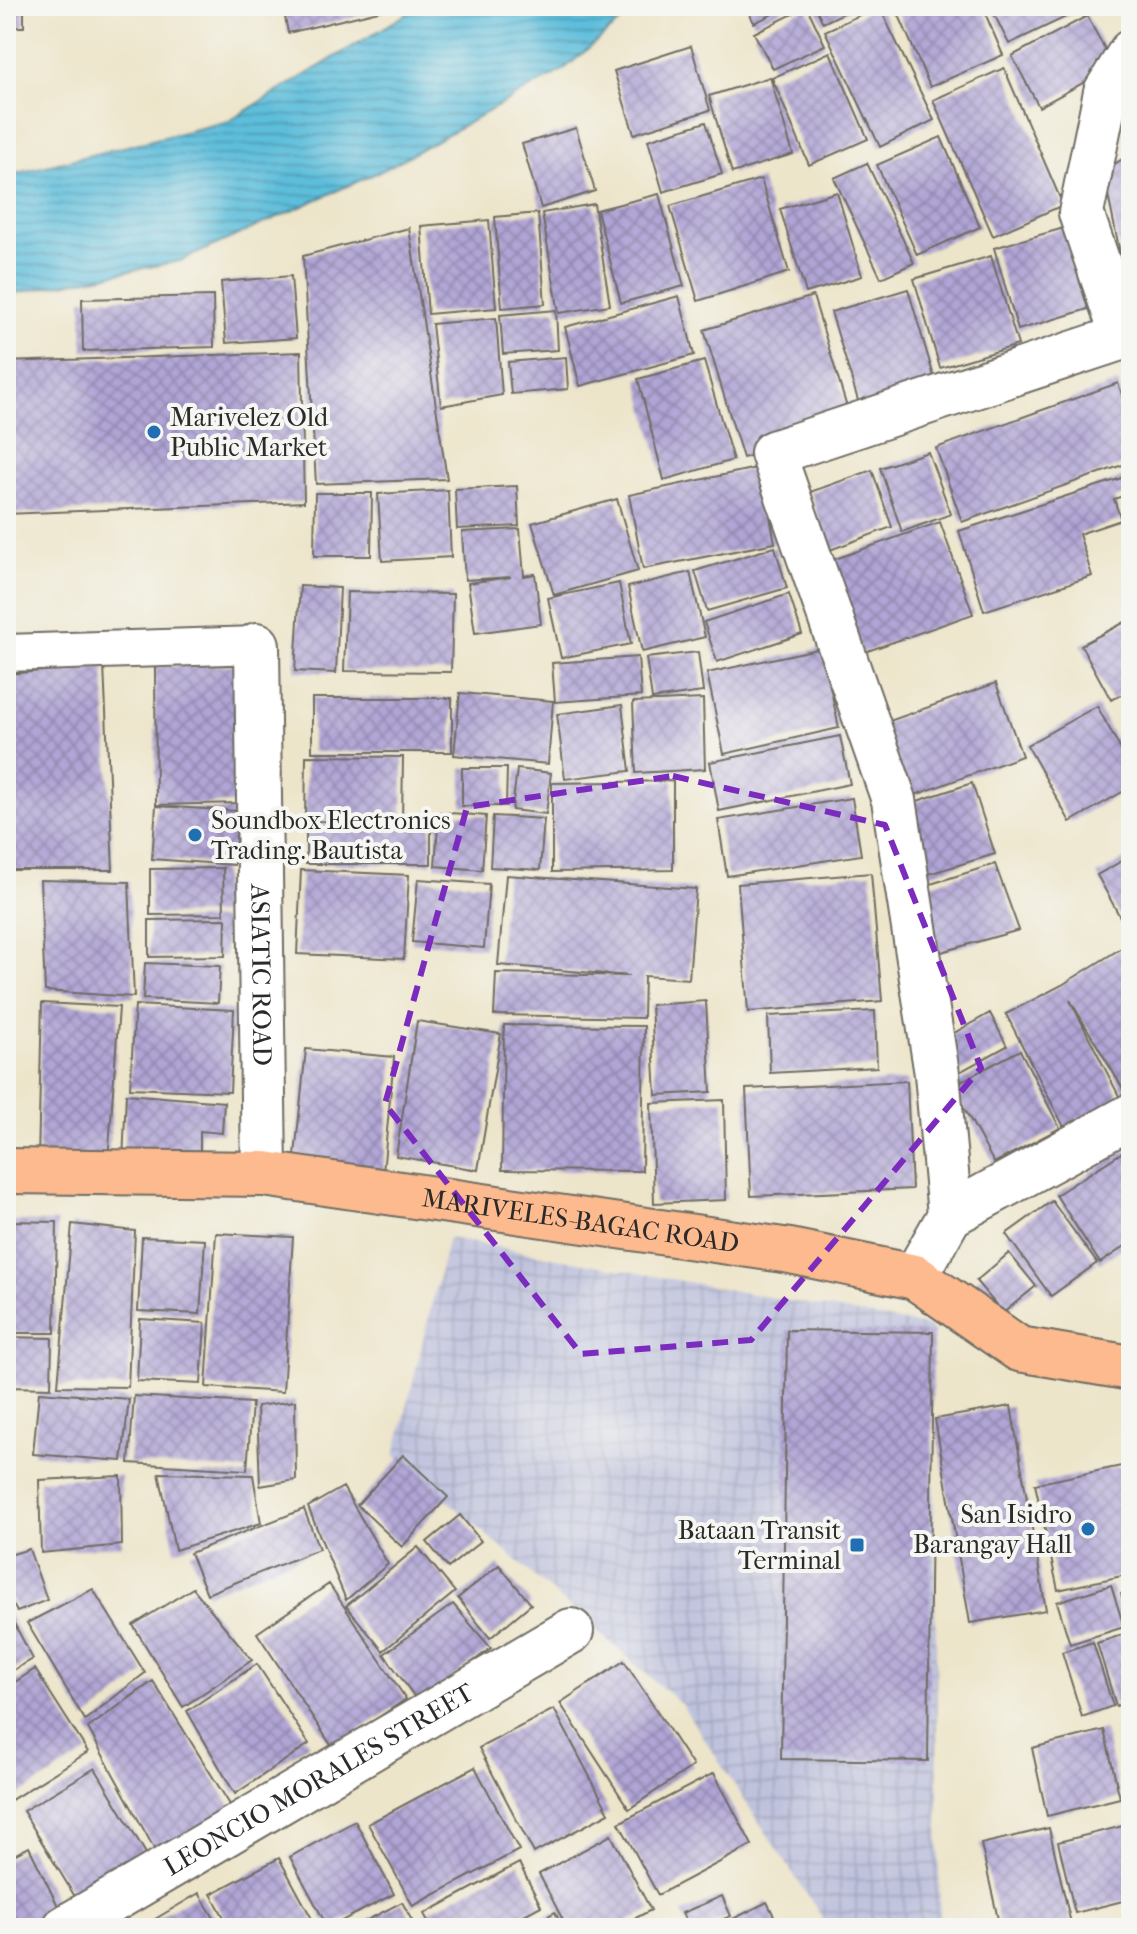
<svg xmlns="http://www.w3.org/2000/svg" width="1137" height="1934" font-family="'IM FELL French Canon',serif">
<defs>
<pattern id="industrial-grid" width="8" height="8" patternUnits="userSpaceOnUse" patternTransform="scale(2)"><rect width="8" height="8" fill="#bfc2dd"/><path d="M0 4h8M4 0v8" fill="none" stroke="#a4a7be"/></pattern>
<pattern id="water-rules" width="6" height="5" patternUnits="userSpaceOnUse" patternTransform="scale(2)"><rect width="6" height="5" fill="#5dbedb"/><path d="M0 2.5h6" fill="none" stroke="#4d9bb2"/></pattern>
<pattern id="building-cross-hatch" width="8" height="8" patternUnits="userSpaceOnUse" patternTransform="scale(2)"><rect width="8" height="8" fill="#b1a5d6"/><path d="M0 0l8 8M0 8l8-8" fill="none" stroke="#9087ae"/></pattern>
</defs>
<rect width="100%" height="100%" fill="#f6f6f2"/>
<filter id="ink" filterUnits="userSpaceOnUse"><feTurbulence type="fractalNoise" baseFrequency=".0125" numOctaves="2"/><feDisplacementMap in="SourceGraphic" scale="16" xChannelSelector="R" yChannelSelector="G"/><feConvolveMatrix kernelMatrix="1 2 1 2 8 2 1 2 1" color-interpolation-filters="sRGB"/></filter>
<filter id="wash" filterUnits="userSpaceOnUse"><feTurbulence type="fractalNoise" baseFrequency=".006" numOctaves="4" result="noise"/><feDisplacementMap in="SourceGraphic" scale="32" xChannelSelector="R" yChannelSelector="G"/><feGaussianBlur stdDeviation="1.8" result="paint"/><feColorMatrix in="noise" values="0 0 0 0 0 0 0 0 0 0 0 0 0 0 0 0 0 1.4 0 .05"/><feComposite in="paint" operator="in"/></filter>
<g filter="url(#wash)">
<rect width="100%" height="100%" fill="#ede5ca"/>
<path fill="url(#industrial-grid)" d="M448,1238L931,1327L940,1928H829L681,1704L395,1455Z"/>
<path fill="url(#water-rules)" stroke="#447483" stroke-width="2" d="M420,6H639L563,70L383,170L180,261L6,295V176L229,121Z"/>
<g id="blocks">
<path fill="url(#building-cross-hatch)" d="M6,6H24V27H6Z
M283,6H395V7L288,33Z
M746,6H790L754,23Z
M815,6H858L823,23Z
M879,6L934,120L880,147L825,31Z
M895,6H982L1003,55L930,87Z
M990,6H1089L1009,44Z
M807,7L825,45L773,69L754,33Z
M1087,16L1114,66L1039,107L1012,56Z
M691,46L710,110L634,134L614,71Z
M830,52L868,139L809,165L772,78Z
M1004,68L1063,205L993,236L933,100Z
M770,77L793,154L732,173L709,96Z
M706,122L722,174L663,192L648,140Z
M576,128L595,191L541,208L522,144Z
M941,137L980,227L917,255L877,165Z
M1131,154V265L1123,267L1103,171Z
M867,163L914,263L881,278L834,178Z
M761,179L789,272L698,301L670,206Z
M837,192L862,276L806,293L780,209Z
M659,194L684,286L621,303L597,210Z
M594,204L610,305L559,313L542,213Z
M538,213L545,304L502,308L495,217Z
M489,220L496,308L428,314L421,226Z
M409,228L447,479L316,484L303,256Z
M1064,228L1088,309L1018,330L994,248Z
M991,256L1018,345L940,368L914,279Z
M291,276L296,338L226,343L221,282Z
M908,289L940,397L864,420L831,312Z
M213,296L214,347L83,351L82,299Z
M679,296L694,355L580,386L565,327Z
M813,296L852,424L743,458L704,330Z
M556,310L558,350L503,354L500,315Z
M496,318L502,395L441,406L432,324Z
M301,352L304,502L6,514V362Z
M566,357L568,389L511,394L508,362Z
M704,361L733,460L664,480L638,379Z
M1118,383L1131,420V462L962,522L936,448Z
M928,452L951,514L902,532L880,468Z
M761,467L775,543L643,569L629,495Z
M872,470L892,527L830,550L810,492Z
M1131,475V493L1114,499L1121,520L1079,534L1092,576L984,611L959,531Z
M517,486L519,526L457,529L455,489Z
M448,490L451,557L382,561L378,494Z
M315,493H372L371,556H314Z
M617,499L638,571L554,595L532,523Z
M940,522L973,614L862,653L829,561Z
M520,529L524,576L535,574L541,624L475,633L468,583L511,577L465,580L462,532Z
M775,547L787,588L707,611L695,571Z
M690,572L705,637L642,652L628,587Z
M619,583L631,644L561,658L548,598Z
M300,586L340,588L336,673L295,671Z
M347,592L453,594L451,672L344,671Z
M789,594L802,634L717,662L704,622Z
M1131,619V690L1111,700L1081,645Z
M822,648L839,728L724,754L707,673Z
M698,652L703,692L652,699L646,658Z
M638,657L641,696L555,702L552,663Z
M239,665L240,803L156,805L155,666Z
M104,666L113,870H6V674Z
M996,683L1022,756L907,798L881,724Z
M460,693L553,701L548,764L454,755Z
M312,698H452V752H312Z
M703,699L705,769L636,773L633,702Z
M622,705L630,771L565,779L557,714Z
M1097,706L1131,768V787L1070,822L1027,745Z
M840,736L850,784L719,811L710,762Z
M306,756L403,757L402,822L305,821Z
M462,768H507L506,806H462Z
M517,769L551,773L546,814L512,810Z
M673,781V870L552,872V783Z
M972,783L995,854L922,876L902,806Z
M852,798L861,855L727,876L718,820Z
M156,806L238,811L234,865L152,859Z
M439,812L486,816L482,870L435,866Z
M493,816L544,819L540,870L490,867Z
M431,825V864H306V826Z
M1131,856V937L1097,875Z
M995,864L1019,930L938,953L921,887Z
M223,868L224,914L150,915V869Z
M301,870L409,875L404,959L297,954Z
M871,873L882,1001L748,1012L738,884Z
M506,875L696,889L689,979L644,976L643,1018L494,1015L496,973L629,976L498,965Z
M418,879L489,884L484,948L412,942Z
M40,880L129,882L134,997L45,991Z
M226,919L225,956L149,957V920Z
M1131,942V1088L1125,1092L1070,1000L1120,1098L1064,1127L1006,1014L1062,985Z
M145,963L220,966L218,1003L143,999Z
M706,1001L711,1092L656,1095L651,1005Z
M42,1003L119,1007L108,1162L38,1159Z
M135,1005L234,1010L230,1092L130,1088Z
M875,1011L877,1067L770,1073L768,1016Z
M990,1013L1007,1046L958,1073L940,1041Z
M417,1021L501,1034L478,1170L396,1156Z
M504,1025L644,1026L642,1171L502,1170Z
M306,1049L394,1057L383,1173L294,1165Z
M1020,1050L1060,1128L994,1163L952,1086Z
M907,1081L912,1189L751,1196L746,1089Z
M126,1094L224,1102L222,1133L200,1131V1163L123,1162Z
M724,1100L726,1200L654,1203L651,1103Z
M1126,1150L1131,1158V1242L1100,1263L1056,1195Z
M1052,1201L1097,1263L1051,1296L1006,1234Z
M11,1221L57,1222L55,1333H9Z
M72,1224L135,1231L128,1387L58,1386Z
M216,1233L293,1237L283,1392L206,1387Z
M142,1237L205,1240L200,1314L138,1311Z
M1009,1253L1036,1286L1003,1313L976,1281Z
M140,1319L205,1323L201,1384L137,1381Z
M787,1330L933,1332L928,1761L781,1759Z
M6,1337L52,1338L51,1388L6,1387Z
M39,1392L129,1399L122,1461L33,1454Z
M134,1396L252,1403L247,1470L129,1463Z
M295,1401L296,1480L260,1486L257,1406Z
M1011,1406L1046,1610L970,1623L935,1419Z
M403,1455L448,1497L402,1547L357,1505Z
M1131,1464V1574L1058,1590L1035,1484Z
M159,1473L253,1475L261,1523L175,1550Z
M121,1476L122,1545L41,1553L39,1480Z
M343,1487L388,1564L346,1600L308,1507Z
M304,1509L319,1549L207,1594L190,1553Z
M460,1515L481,1541L448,1568L427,1542Z
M418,1547L455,1592L383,1651L346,1606Z
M29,1549L47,1600L17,1612L6,1591V1556Z
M499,1565L531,1604L490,1638L458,1598Z
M329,1584L406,1699L333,1748L257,1633Z
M1111,1585L1124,1627L1070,1644L1057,1602Z
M193,1588L252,1660L183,1707L133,1625Z
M93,1589L145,1673L85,1720L27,1623Z
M1131,1591V1625H1130L1121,1594Z
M453,1604L491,1648L419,1703L384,1654Z
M6,1608L33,1659L6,1674Z
M1131,1632V1701L1116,1706L1097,1643Z
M1093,1642L1113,1706L1082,1717L1062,1652Z
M624,1661L693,1766L629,1809L560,1703Z
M257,1664L309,1744L235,1794L187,1711Z
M35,1669L88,1752L11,1800L6,1792V1688Z
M153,1681L234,1811L156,1852L88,1728Z
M554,1709L609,1813L534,1853L479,1748Z
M1104,1730L1120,1798L1047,1816L1032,1748Z
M475,1767L519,1850L413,1906L368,1824Z
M95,1768L148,1857L77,1900L23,1811Z
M714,1773L752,1845L658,1895L619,1823Z
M355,1821L394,1894L328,1928L290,1857Z
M1131,1824V1899L1075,1913L1058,1842Z
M1049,1828L1072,1928H1000L981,1844Z
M611,1835L651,1910L617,1928H567L539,1874Z
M29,1847L60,1910L24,1928H6V1859Z
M279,1858L317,1928H230L211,1894Z
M519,1863L541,1906L500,1928H432L424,1914Z
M199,1893L220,1928H140Z
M722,1896L731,1916L702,1928H689L682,1913Z
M402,1902L416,1928H352Z
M767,1902L780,1928H715Z
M555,1912L563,1928H525Z"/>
</g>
</g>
<g filter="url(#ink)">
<use href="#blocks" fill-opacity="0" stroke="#6f6c63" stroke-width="2"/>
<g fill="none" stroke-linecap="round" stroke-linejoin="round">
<g stroke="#6f6c63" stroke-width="40">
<path id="lane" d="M6,653L257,645"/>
</g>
<g stroke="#6f6c63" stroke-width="48">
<g id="street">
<path id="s1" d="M257,645L264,1174"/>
<path d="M950,1215L1131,1116"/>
<path d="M915,1277L950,1215L937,1074L894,800L773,453L1123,337L1081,213L1106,92L1131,52"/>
<path id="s2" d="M65,1928L571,1631"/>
</g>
</g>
<g stroke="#6f6c63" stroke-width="48">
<g id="primary">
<path id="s3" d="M6,1171L264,1174L790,1251L915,1277L1019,1349L1131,1368"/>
</g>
</g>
<use href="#lane" stroke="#fff" stroke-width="36"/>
<use href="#street" stroke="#fff" stroke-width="44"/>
<use href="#primary" stroke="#fcba8e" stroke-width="44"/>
</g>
</g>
<path fill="none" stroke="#7b2cbf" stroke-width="6" stroke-dasharray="16 10" stroke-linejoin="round" d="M673,776L885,825L981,1068L751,1340L581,1354L385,1104L467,807Z"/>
<g fill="#1f6fb2" stroke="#f6f6f2" stroke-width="3">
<circle cx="154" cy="432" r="8"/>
<circle cx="195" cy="835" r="8"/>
<circle cx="1088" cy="1529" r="8"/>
<rect x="849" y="1537" width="16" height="16" rx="4"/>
</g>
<g text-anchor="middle" stroke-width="8" stroke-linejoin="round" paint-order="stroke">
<g font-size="26" fill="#2b2b2b" stroke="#f6f6f2" text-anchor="start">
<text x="170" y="426">Marivelez Old<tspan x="170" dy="30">Public Market</tspan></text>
<text x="211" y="829">Soundbox Electronics<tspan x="211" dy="30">Trading. Bautista</tspan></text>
<text x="1072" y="1523" text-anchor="end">San Isidro<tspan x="1072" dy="30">Barangay Hall</tspan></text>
<text x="841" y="1539" text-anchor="end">Bataan Transit<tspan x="841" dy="30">Terminal</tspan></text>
</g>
<g font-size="26" fill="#2b2b2b" stroke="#f6f6f2">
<text dy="9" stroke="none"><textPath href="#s1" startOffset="330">ASIATIC ROAD</textPath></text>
<text dy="9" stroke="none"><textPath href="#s3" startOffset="578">MARIVELES-BAGAC ROAD</textPath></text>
<text dy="9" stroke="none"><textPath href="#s2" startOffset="294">LEONCIO MORALES STREET</textPath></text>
</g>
</g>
<rect width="1137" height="1934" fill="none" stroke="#f6f6f2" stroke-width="32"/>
</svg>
